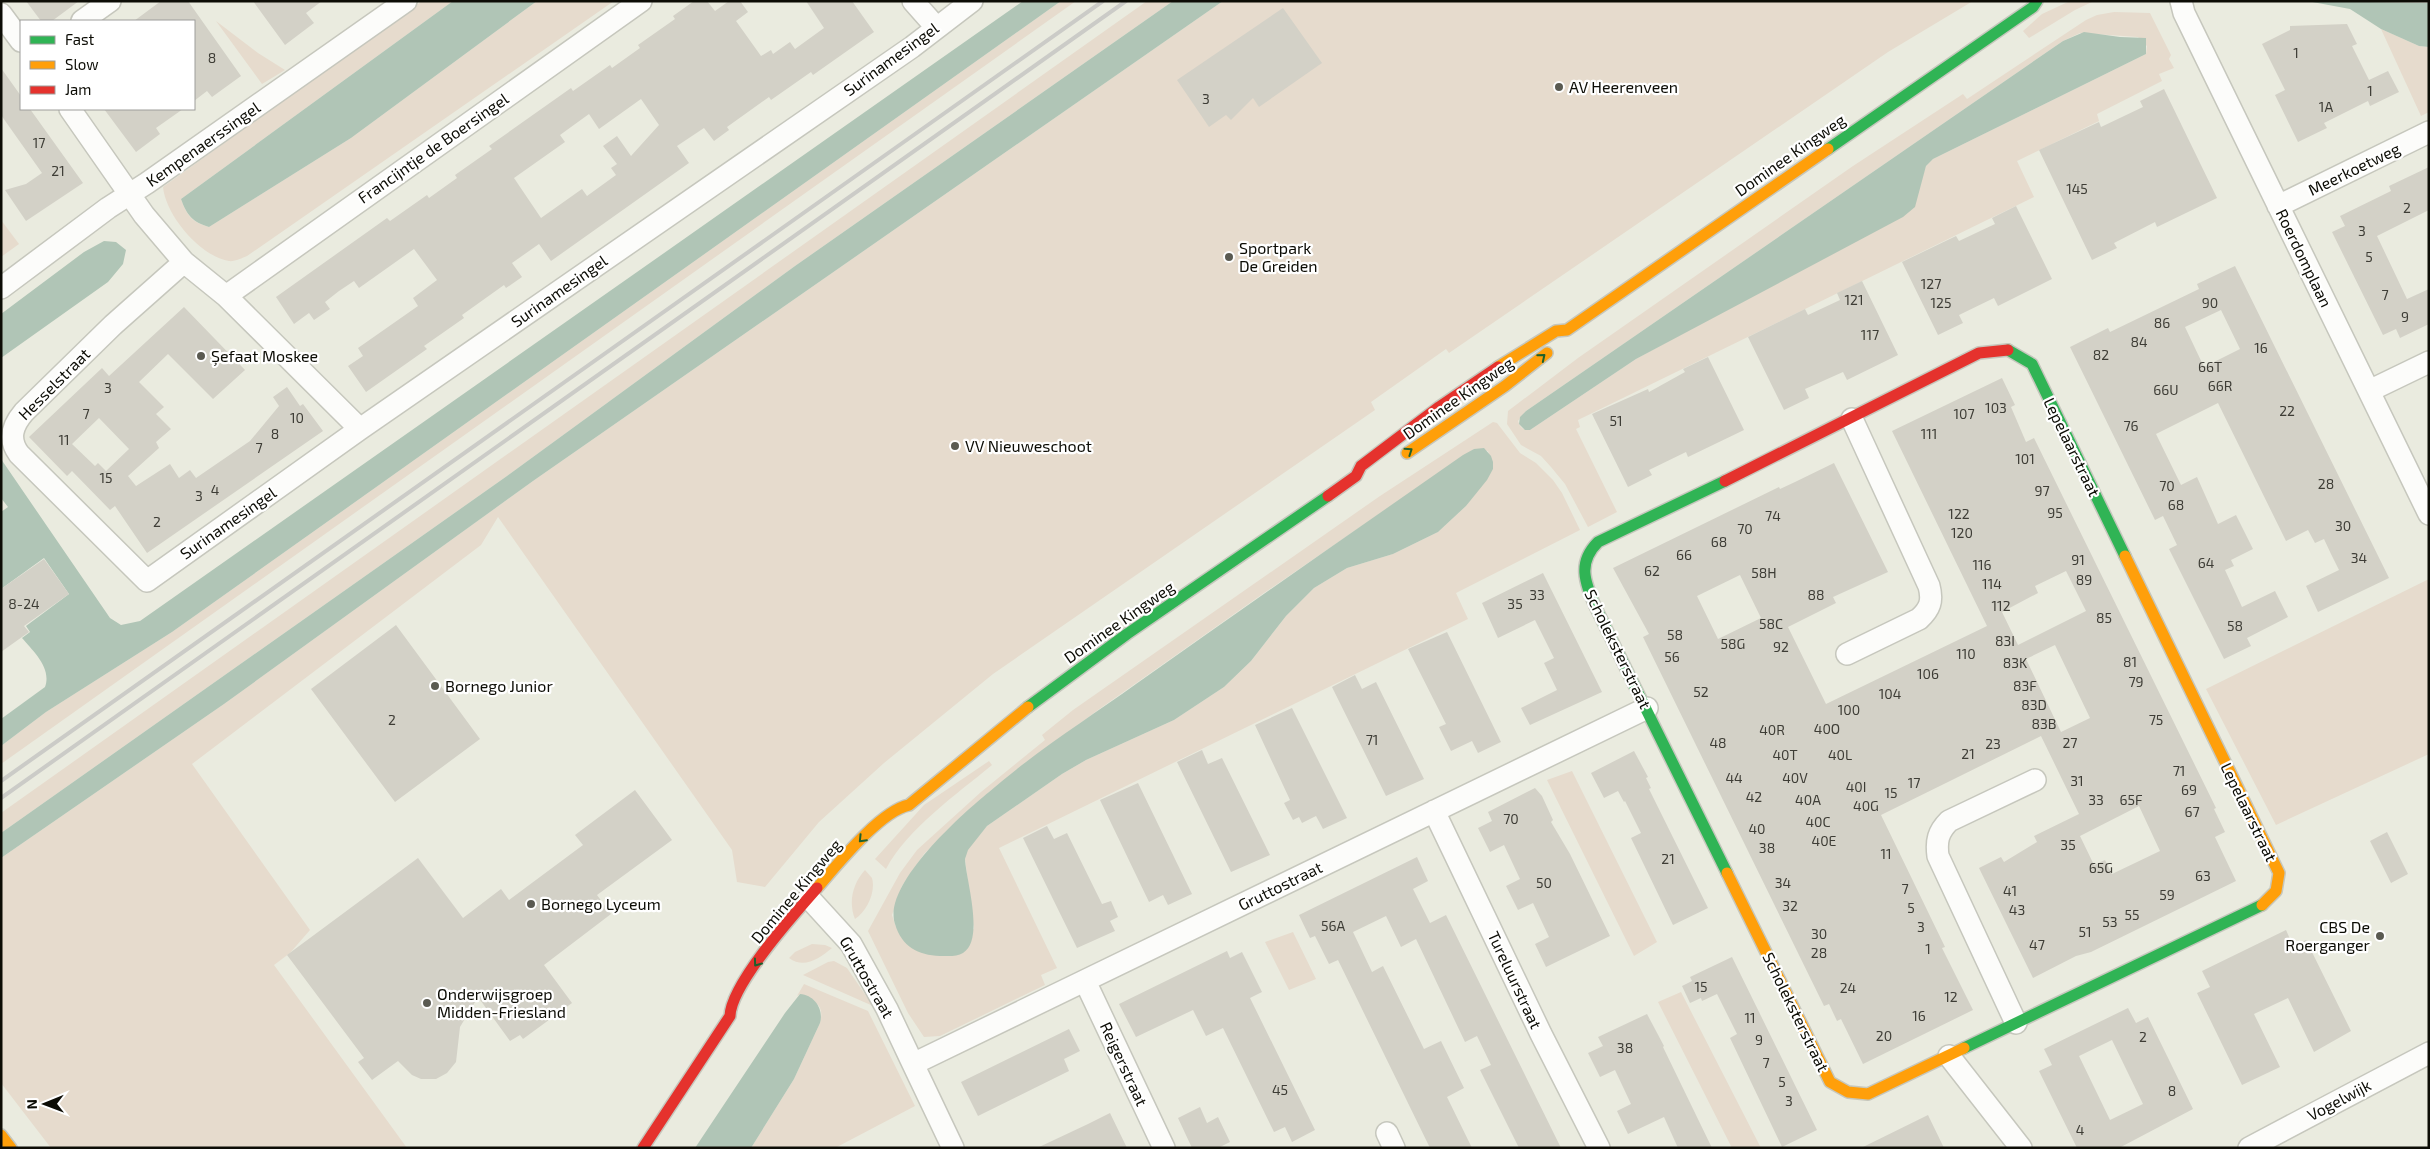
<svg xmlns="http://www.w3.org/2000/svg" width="2430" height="1149" font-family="'Exo 2',sans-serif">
<rect width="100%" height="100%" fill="#eaebdf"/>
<path fill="#e6dbcd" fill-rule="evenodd" d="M422,1H453L181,199C187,216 192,222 209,227L351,138L537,1H614L247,256C242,258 234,262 229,261C200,256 166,216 163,187Z
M1061,1H1076L1,764V746L46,712L172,632Z
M1147,1H1173L795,266L507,476L1,833V813Z
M1223,1H1973L1888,52L1449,353L1446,349L1371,402L1375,410L993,674L884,763L819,822L765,887L737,882L732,850L498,517L481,545L192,764L310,930L290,953L274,965L407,1148H51L1,1083V858L224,704L533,481Z
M2070,1H2094L2075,10L2029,38L2023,31L2042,14Z
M2114,12L2150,13L2171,55L2169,59L2174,68L2159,74L2162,81L2097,114L2099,121L2017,161L2034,197L1578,420L1580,427L1576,429L1617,512L1588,527L1565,484L1551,467L1541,456L1521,445L1507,424L1508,411L1578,358L1853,166L1963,94L1967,99L2086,20L2097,15ZM2080,33L2138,37L2147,46L2146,54L1933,159L1926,166L1923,175L1725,310L1636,359L1530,430C1524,430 1520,428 1518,421L1526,411L2063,41Z
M216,21L258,53L285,70L262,84Z
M2381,29L2419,46L2429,47V112L2421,116Z
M1,220L19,244L1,257Z
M1493,422L1497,423L1520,453L1536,463L1553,480L1562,493L1580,530L1456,593L1468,619L999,848L1057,968L1041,975L1045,985L940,1036L924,1037L908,1013L868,931L900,873L917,850L981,792L1045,740L1042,735L1073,710L1380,496ZM1474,449L1488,451L1493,469L1466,506L1438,532L1393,554L1347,568L1314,588L1286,616L1251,661L1224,687L1174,720L1086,760L1062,774L987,826L967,850L965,859L974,929L908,945L896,927L892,915L902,886L924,854L989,792L1098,710L1264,593Z
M2429,579V754L2276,825L2206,689Z
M989,761L992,765C957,794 907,829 886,869L875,859L924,805Z
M1572,771L1657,942L1634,956L1547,780Z
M865,870L872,878C876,892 867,911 855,919C848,902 853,883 865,870Z
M1293,932L1316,979L1289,990L1265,942Z
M812,944L825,945L832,948C819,959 804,969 789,958L795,952Z
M834,961L847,968L873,1006L803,975L828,962Z
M804,984L868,1011L915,1106L835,1148H751L794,1079L820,1023C825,1004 815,1002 800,994L797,996Z
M1681,992L1761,1148H1732L1658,1002Z"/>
<path fill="#b0c5b6" d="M453,1H537L351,138L209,227C193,222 187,216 181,199Z
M1023,1H1061L172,632L46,712L1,746V719L45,687C52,668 33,651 22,638L30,632L26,626L69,594L44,558L1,589V512L8,507L1,498V459L110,618L121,625L140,621Z
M1173,1H1223L533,481L224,704L1,858V833L507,476L795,266Z
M2307,1L2429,3V47L2419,46L2381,29L2350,9Z
M2084,32L2120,37L2146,38V54L1933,159L1926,166L1915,207L1903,217L1636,359L1530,430H1525L1519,424L1520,417L1526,411L2063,41Z
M104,241L116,242L126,250L123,264L108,282L1,358V314L84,252Z
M1484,448L1491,456L1493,462V469L1487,480L1466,506L1438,532L1393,554L1347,568L1314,588L1286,616L1251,661L1224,687L1174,720L1086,760L1062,774L987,826L968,850L965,859C966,880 985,940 963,953C957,957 948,956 940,956C918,955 902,947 895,924C882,885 961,815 989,792C1035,752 1087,719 1136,684C1245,607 1354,531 1463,455L1474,449Z
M800,994C815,995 824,1010 820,1023L794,1079L751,1148H695L785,1013Z"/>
<path fill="#d3d1c7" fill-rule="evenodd" d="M26,1H79L52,21H41Z
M161,1H188L241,76L212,97L207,91L194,101V21H134Z
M253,1H322L306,13L314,23L285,45Z
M694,1H707L715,11L729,1H740L748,12L736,21L761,56L771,50L773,54L790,42L795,49L824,28L806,1H852L874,32L813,75L811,72L771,100L769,97L727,127L729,130L714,141L704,128L677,146L689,163L551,261L539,244L512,263L522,277L506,288L504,285L462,315L464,318L424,346L427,349L366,392L348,366L363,356L358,348L418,306L413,298L437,280L414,249L359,288L354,281L339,291L325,302L330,309L314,320L309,313L294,324L276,297L387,218L390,221L427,195L429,198L457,178L455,175L492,149L489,146L571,88L573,91L610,65L612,68L640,48L638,45L675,19L673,16ZM641,99L659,125L631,156L617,136L603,146L617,164L611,168L616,175L587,196L582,189L541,218L514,178L565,142L560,135L589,114L599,129Z
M1283,8L1322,63L1259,107L1253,98L1231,120L1226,115L1209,127L1177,80Z
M2347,24L2357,44L2352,46L2369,80L2388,71L2399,92L2370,106L2368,101L2324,123L2327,128L2298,142L2275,95L2285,90L2262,44L2290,30V26Z
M1,68L21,96V109H30L83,183L26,221L5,190L26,184L42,173L1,115Z
M2164,89L2217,198L2157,227L2155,222L2114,243L2117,248L2092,260L2039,150L2099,122L2101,127L2143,107L2140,101Z
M104,109H183L156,128L160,134L136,152Z
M2429,167V210L2377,236L2407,299L2429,289V324L2400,338L2396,329L2383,335L2332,232L2345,226L2340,216L2391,191L2389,186Z
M2016,206L2052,279L1998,306L1994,298L1959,315L1963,323L1938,335L1902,262L1956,236L1959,241L1995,224L1992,218Z
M2235,266L2389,578L2318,612L2306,586L2339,570L2331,554L2324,539L2315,543L2308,530L2286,541L2218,403L2156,434L2181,485L2197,477L2218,524L2236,515L2253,549L2231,560L2234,566L2225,570L2242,607L2275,591L2288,617L2247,638L2251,646L2224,659L2169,549L2177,545L2163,516L2155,520L2070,347L2108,328L2110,332L2199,289L2197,284ZM2221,310L2240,349L2204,367L2185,327Z
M1862,281L1898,355L1847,380L1843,372L1805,389L1809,398L1784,410L1748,337L1805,309L1808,315L1840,300L1837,293Z
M184,307L245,370L213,399L168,354L139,382L164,407L156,414L171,429L156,442L159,448L128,476L136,486L170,464L179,478L190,470L196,478L250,441L279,406L273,397L287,387L300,406L303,404L323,431L147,553L115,506L110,510L72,471L67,476L29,437L102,368L109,376ZM99,418L129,449L106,471L98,463L95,466L72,444Z
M1708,357L1744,430L1688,457L1686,452L1649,470L1652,475L1628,487L1592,414L1648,389L1649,392L1685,372L1683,369Z
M2002,378L2015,405L2011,407L2026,442L2034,438L2216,808L2214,809L2225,832L2215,837L2236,881L2091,952L2076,956L2033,978L1979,868L2001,857L2004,862L2037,842L2034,836L2079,814L2041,736L1950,781L1881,815L1945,947L1942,948L1973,1010L1863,1064L1841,1019L1837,1021L1829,1004L1824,1006L1643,637L1649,634L1613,568L1779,487L1780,489L1795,482L1834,463L1888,572L1833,597L1836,603L1788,627L1826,704L1987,626L1892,431ZM2066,571L2086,611L2018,645L2002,612L2038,593L2035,586ZM1740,575L1761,618L1718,639L1697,596ZM2055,645L2090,718L2061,732L2026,659ZM2139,806L2160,851L2112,874L2105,860L2094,865L2080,836Z
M44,559L69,594L24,626L29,632L1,652V589Z
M1543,573L1602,692L1530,725L1521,708L1557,690L1544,663L1554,658L1535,620L1498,638L1482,603Z
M396,625L480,739L395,802L311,689Z
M1447,632L1501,742L1478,753L1472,741L1451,751L1439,727L1446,724L1408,649Z
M1355,675L1362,689L1376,682L1424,779L1386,796L1332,687Z
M1292,708L1347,818L1323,829L1316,816L1302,823L1299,817L1293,820L1284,803L1290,800L1255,725Z
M1202,750L1208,764L1222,758L1270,855L1231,872L1177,762Z
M1634,751L1648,777L1646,778L1651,788L1649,789L1708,908L1673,925L1631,838L1641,833L1625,801L1624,802L1618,791L1604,798L1591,773Z
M1138,783L1192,894L1168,905L1163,895L1149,902L1100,800Z
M1535,788L1542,796L1553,820L1551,822L1570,854L1610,936L1546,967L1535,944L1549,937L1533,903L1518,910L1506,886L1520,879L1504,845L1490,852L1478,828L1492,821L1488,812Z
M635,790L672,840L597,895L611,914L544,965L572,1003L523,1039L520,1035L510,1041L478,997L460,1027L456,1062L447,1073L436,1079H421L412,1075L398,1061L372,1080L358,1062L364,1058L287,955L418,858L463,918L501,889L509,900L583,845L575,835Z
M1047,826L1054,839L1067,833L1102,904L1111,901L1118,917L1110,921L1115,931L1077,948L1023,838Z
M2387,832L2408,874L2391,883L2370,841Z
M1417,857L1428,881L1413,889L1430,923L1446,915L1561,1148H1519L1480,1070L1491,1065L1477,1036L1465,1042L1416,939L1401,947L1386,916L1353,932L1372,972L1383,966L1424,1049L1441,1041L1464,1088L1447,1097L1472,1148H1430L1338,960L1329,964L1315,936L1310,938L1299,915Z
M2286,930L2293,946L2306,940L2351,1031L2314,1052L2288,998L2254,1014L2280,1067L2242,1085L2197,993L2210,987L2202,971Z
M1227,951L1230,958L1242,952L1262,992L1250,998L1315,1130L1292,1142L1285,1127L1274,1132L1223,1028L1206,1036L1193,1010L1136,1037L1119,1004Z
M1732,957L1817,1130L1782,1147L1730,1038L1737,1034L1717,994L1702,1001L1701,998L1690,1003L1682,986L1692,981L1690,977Z
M2128,1008L2136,1023L2148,1017L2193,1109L2119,1148H2077L2039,1071L2052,1065L2044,1049ZM2112,1040L2143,1104L2110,1120L2079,1056Z
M1647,1014L1664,1046L1663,1047L1712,1148H1678L1664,1117L1628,1134L1617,1111L1631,1104L1615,1070L1600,1077L1588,1053L1603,1046L1598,1037Z
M1069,1029L1080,1051L1064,1059L1069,1071L978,1116L961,1082Z
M1200,1107L1207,1123L1218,1117L1230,1142L1218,1148H1192L1178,1118Z
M1110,1113L1127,1148H1037L1088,1124Z
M1928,1115L1944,1148H1861Z"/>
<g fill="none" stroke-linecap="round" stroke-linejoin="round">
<g stroke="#c6c7bd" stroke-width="24">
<path id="street" d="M913,1L936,27
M2181,1L2184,13L2429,514
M1,14L21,41
M82,21L110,1
M70,109L144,215L184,262L226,296L360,429
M2278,206L2429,132
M184,262L113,325L24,412C12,426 8,439 19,454L147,581L360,429L912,47L972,1
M1,288L108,208L147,183L406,1
M226,296L641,1
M2369,391L2429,362
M1847,654L1919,619C1930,609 1933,601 1929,586L1852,419
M1434,811L1541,1034L1599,1148
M809,898L851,944L887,1009L913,1064
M1085,981L1164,1148
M2016,1023L1938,856C1936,841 1938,832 1949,821L2035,780
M1949,1056L2021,1148
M1387,1133L1394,1148
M953,1148L913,1064L1647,708
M2249,1148L2429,1053"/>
</g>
<g stroke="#c6c7bd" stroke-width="14">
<path id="fast" d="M1828,149L2033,7L2037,1
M2008,350L2032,364L2125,556
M1725,481L1598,542C1577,563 1585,582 1595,606L1727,873
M1028,707L1127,634L1328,496
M1964,1048L2262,905"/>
</g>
<g stroke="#c6c7bd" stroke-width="14">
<path id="slow" d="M1498,367L1556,331L1567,330L1828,149
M1407,453L1505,386L1547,353
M2125,556L2279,873L2276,891L2262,905
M1727,873L1830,1082L1848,1092L1868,1094L1964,1048
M817,888C837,865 880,811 909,805L1028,707
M1,1135L11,1148"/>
</g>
<g stroke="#c6c7bd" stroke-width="14">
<path id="jam" d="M1725,481L1979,353L2008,350
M1328,496L1356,476L1361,466L1439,407L1498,367
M643,1148L730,1016C731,984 795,913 817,888"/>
</g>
<use href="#street" stroke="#fcfcfa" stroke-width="21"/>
<use href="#fast" stroke="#30b455" stroke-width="11"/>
<use href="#slow" stroke="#ff9f0a" stroke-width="11"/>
<use href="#jam" stroke="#e5322d" stroke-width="11"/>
<path stroke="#cbcbc7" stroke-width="4" d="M1,781L1103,1
M1,798L1126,1"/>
</g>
<defs><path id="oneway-chevron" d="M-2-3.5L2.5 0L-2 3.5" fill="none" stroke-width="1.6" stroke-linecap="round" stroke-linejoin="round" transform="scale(1.25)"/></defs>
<g stroke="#1e602d">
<use href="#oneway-chevron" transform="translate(1542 357) rotate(-39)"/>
<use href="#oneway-chevron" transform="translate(1409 451) rotate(-34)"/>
<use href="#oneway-chevron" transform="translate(862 839) rotate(134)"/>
<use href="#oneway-chevron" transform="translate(757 963) rotate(126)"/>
</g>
<g fill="#5a5a51" stroke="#fff" stroke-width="2">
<circle cx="1559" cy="87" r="5"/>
<circle cx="1229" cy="257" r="5"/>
<circle cx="201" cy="356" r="5"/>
<circle cx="955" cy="446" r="5"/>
<circle cx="435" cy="686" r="5"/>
<circle cx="531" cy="904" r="5"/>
<circle cx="2380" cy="936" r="5"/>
<circle cx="427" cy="1003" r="5"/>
</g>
<g text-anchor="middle" stroke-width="4.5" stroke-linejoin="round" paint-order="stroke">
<g font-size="14" fill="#3e3d36">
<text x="2296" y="58">1</text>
<text x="212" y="63">8</text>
<text x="2370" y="96">1</text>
<text x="1206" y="104">3</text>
<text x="2326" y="112">1A</text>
<text x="39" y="148">17</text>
<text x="58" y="176">21</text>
<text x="2077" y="194">145</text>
<text x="2407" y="213">2</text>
<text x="2362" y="236">3</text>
<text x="2369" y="262">5</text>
<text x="1931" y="289">127</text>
<text x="2385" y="300">7</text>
<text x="1854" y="305">121</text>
<text x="1941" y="308">125</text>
<text x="2210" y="308">90</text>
<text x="2405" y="322">9</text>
<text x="2162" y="328">86</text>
<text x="1870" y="340">117</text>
<text x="2139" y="347">84</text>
<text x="2261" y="353">16</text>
<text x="2101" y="360">82</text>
<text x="2210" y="372">66T</text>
<text x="2220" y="391">66R</text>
<text x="108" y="393">3</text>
<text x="2166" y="395">66U</text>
<text x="1996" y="413">103</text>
<text x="2287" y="416">22</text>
<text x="86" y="419">7</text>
<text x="1964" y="419">107</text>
<text x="297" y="423">10</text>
<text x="1616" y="426">51</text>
<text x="2131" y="431">76</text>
<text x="275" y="439">8</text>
<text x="1929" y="439">111</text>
<text x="64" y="445">11</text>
<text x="259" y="453">7</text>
<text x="2025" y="464">101</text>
<text x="106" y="483">15</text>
<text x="2326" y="489">28</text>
<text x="2167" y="491">70</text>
<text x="215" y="495">4</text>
<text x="2042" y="496">97</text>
<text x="199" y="501">3</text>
<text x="2176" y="510">68</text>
<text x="2055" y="518">95</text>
<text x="1959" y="519">122</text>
<text x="1773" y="521">74</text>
<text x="157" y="527">2</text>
<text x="2343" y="531">30</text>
<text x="1745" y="534">70</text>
<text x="1962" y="538">120</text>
<text x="1719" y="547">68</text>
<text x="1684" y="560">66</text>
<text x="2359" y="563">34</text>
<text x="2078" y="565">91</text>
<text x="2206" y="568">64</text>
<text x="1982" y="570">116</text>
<text x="1652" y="576">62</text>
<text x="1764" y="578">58H</text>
<text x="2084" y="585">89</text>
<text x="1992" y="589">114</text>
<text x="1537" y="600">33</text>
<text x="1816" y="600">88</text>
<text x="24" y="609">8-24</text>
<text x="1515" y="609">35</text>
<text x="2001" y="611">112</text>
<text x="2104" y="623">85</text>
<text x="1771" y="629">58C</text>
<text x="2235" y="631">58</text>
<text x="1675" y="640">58</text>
<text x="2005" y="646">83I</text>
<text x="1733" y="649">58G</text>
<text x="1781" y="652">92</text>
<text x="1966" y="659">110</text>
<text x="1672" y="662">56</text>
<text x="2130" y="667">81</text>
<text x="2015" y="668">83K</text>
<text x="1928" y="679">106</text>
<text x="2136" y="687">79</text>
<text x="2025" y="691">83F</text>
<text x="1701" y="697">52</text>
<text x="1890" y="699">104</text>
<text x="2034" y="710">83D</text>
<text x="1849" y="715">100</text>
<text x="392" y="725">2</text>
<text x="2156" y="725">75</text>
<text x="2044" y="729">83B</text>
<text x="1827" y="734">40O</text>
<text x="1772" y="735">40R</text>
<text x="1372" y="745">71</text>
<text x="1718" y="748">48</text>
<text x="2070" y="748">27</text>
<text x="1993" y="749">23</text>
<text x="1968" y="759">21</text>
<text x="1785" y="760">40T</text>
<text x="1840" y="760">40L</text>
<text x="2179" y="776">71</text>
<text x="1734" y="783">44</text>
<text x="1795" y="783">40V</text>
<text x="2077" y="786">31</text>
<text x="1914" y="788">17</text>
<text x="1856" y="792">40I</text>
<text x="2189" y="795">69</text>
<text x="1891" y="798">15</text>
<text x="1754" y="802">42</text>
<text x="1808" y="805">40A</text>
<text x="2096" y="805">33</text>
<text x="2131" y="805">65F</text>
<text x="1866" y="811">40G</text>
<text x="2192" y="817">67</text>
<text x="1511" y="824">70</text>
<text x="1818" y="827">40C</text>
<text x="1757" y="834">40</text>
<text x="1824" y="846">40E</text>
<text x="2068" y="850">35</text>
<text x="1767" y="853">38</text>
<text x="1886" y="859">11</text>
<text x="1668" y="864">21</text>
<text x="2101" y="873">65G</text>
<text x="2203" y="881">63</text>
<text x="1544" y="888">50</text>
<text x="1783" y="888">34</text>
<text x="1905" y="894">7</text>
<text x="2010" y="896">41</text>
<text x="2167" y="900">59</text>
<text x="1790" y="911">32</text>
<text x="1911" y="913">5</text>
<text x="2017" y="915">43</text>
<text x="2132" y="920">55</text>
<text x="2110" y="927">53</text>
<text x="1333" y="931">56A</text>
<text x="1921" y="932">3</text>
<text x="2085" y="937">51</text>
<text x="1819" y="939">30</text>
<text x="2037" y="950">47</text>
<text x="1928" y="954">1</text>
<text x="1819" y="958">28</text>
<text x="1701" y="992">15</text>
<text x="1848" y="993">24</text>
<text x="1951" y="1002">12</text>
<text x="1919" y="1021">16</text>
<text x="1750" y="1023">11</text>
<text x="1884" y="1041">20</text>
<text x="2143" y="1042">2</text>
<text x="1759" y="1045">9</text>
<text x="1625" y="1053">38</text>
<text x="1766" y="1068">7</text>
<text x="1782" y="1087">5</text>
<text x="1280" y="1095">45</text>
<text x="2172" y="1096">8</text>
<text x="1789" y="1106">3</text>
<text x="2080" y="1135">4</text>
</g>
<g font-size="16" fill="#0c0c05" stroke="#fff">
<text transform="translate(891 59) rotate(-36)" y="6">Surinamesingel</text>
<text transform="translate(203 144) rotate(-35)" y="6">Kempenaerssingel</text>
<text transform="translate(433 148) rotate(-35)" y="6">Francijntje de Boersingel</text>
<text transform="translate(1790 155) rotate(-35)" y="6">Dominee Kingweg</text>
<text transform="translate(2354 169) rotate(-26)" y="6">Meerkoetweg</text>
<text transform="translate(2304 258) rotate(64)" y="6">Roerdomplaan</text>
<text transform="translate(559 291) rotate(-35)" y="6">Surinamesingel</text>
<text transform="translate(54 384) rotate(-45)" y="6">Hesselstraat</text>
<text transform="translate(1458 398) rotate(-35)" y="6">Dominee Kingweg</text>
<text transform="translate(2072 447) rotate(64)" y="6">Lepelaarstraat</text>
<text transform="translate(228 523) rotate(-35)" y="6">Surinamesingel</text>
<text transform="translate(1119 622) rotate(-35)" y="6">Dominee Kingweg</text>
<text transform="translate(1618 649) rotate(64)" y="6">Scholeksterstraat</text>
<text transform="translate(2249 812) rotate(64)" y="6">Lepelaarstraat</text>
<text transform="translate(1280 886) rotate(-26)" y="6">Gruttostraat</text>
<text transform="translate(796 891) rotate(-50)" y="6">Dominee Kingweg</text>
<text transform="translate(867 977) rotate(60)" y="6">Gruttostraat</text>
<text transform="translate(1515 980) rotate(65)" y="6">Tureluurstraat</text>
<text transform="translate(1796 1012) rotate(64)" y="6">Scholeksterstraat</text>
<text transform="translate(1124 1064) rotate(65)" y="6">Reigerstraat</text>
<text transform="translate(2339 1100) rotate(-28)" y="6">Vogelwijk</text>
</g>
<g font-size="16" fill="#0c0c05" stroke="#fff" text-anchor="start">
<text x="1569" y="93">AV Heerenveen</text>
<text x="1239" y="254">Sportpark<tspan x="1239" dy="18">De Greiden</tspan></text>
<text x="211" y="362">Şefaat Moskee</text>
<text x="965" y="452">VV Nieuweschoot</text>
<text x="445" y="692">Bornego Junior</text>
<text x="541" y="910">Bornego Lyceum</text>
<text x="2370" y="933" text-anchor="end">CBS De<tspan x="2370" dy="18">Roerganger</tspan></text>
<text x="437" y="1000">Onderwijsgroep<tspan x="437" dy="18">Midden-Friesland</tspan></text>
</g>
</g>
<rect width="2430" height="1149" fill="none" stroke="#0c0c05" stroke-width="5"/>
<rect x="20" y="20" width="175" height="90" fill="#ffffff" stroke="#9e9e9b"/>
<rect x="30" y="36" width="25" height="8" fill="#30b455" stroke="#9e9e9b"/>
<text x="65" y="45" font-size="15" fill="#0c0c05">Fast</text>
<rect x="30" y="61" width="25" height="8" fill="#ff9f0a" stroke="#9e9e9b"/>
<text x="65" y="70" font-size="15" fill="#0c0c05">Slow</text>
<rect x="30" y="86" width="25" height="8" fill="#e5322d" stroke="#9e9e9b"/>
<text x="65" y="95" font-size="15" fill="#0c0c05">Jam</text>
<g transform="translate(45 1104) rotate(269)" stroke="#ffffff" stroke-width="4" paint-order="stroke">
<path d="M0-4L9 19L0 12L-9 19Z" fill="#0c0c05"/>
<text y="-8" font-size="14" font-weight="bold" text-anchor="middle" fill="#0c0c05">N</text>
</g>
</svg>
